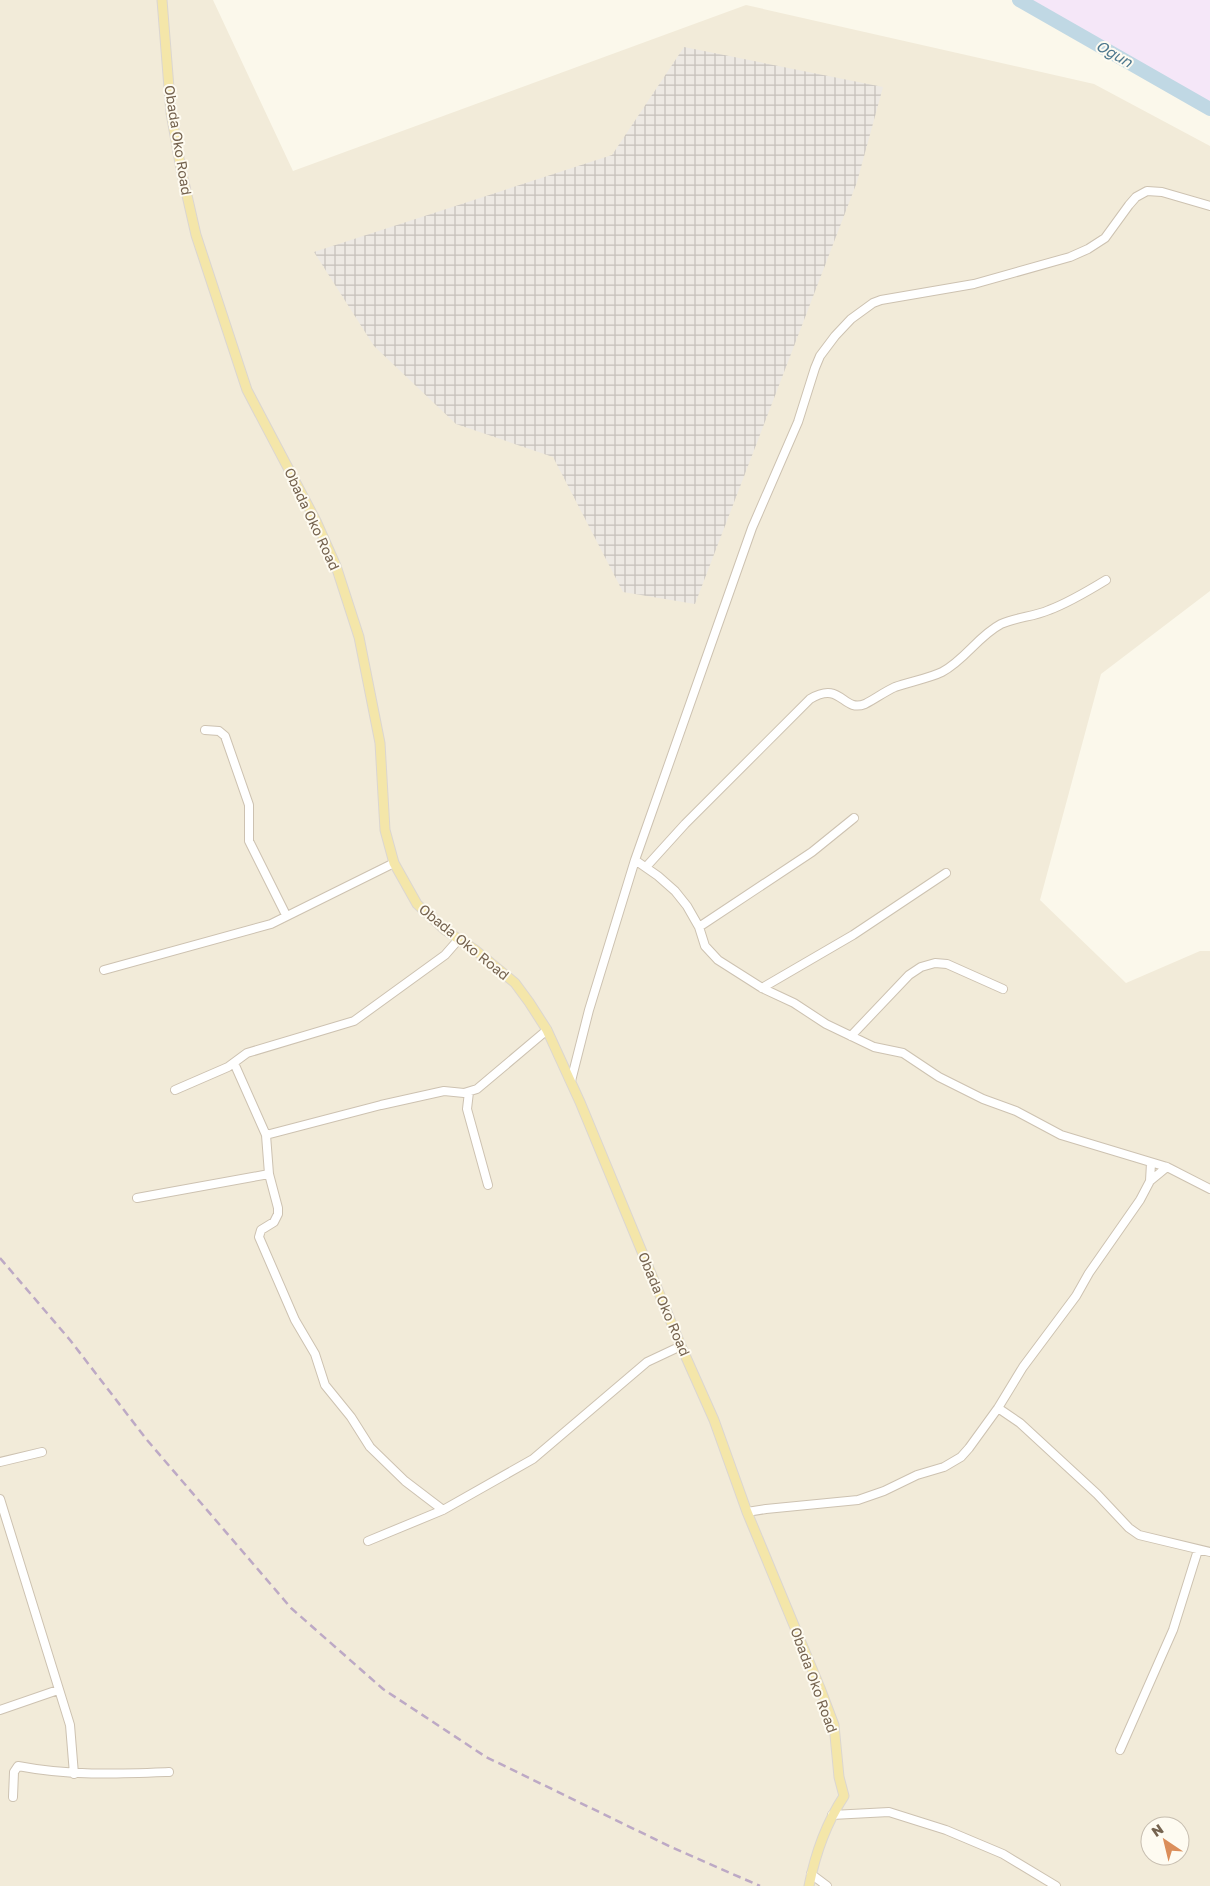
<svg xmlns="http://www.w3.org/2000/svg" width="1210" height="1886" font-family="'Golos Text',sans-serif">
<defs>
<pattern id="industrial-grid" width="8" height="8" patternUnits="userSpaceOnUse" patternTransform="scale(1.25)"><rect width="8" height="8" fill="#ede9e3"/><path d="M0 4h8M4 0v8" fill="none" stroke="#c5c0ba"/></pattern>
</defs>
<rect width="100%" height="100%" fill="#fbf8eb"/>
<path fill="#f2ebd9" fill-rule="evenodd" d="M0,0H213L293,171L746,5L1094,84L1210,146V591L1101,674L1040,900L1126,983L1200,951H1210V1886H0ZM1150,1826H1180V1856H1150Z"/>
<path fill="url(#industrial-grid)" d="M684,47L883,87L857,182L695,604L623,592L553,457L456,424L374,346L314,252L612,155Z"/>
<path fill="#f5e7f8" d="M1019,0H1210V109Z"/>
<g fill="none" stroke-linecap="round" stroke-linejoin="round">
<path stroke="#c0d8e4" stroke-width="14" d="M1019,0L1210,109"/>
<g stroke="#cdc2b1" stroke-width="10">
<path id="minor" d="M205,730L219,731L225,736L249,805V841L286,915
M635,860L658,876L675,891L687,906L699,927L705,946L718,960L762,988L794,1003L826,1024L874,1047L903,1053L939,1077L983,1099L1016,1111L1061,1135L1167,1167L1210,1189
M646,867L685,824L810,699C842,680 842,713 865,704C875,699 884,692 895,687C909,682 930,678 942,672C965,660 978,636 1001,624C1016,617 1033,617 1049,610C1068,603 1088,591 1106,580
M699,927L812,852L854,818
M104,970L271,924L394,863
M762,988L853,935L946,873
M851,1036L909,975L921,967L935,963L947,964L1003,989
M234,1063L266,1135L269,1174L278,1208V1214L274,1222L261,1230L259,1237L295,1320L315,1354L325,1385L351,1417L370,1447L405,1481L443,1510
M571,1081L589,1010L635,860L752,528L798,422L815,368L820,356L835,336L851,319L873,303L881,300L974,284L1070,257L1088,249L1105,238L1129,205L1136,197L1147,191L1162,192L1210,206
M175,1090L228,1067L247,1053L354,1021L445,955L459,939
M469,1092L467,1109L488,1185
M266,1135L381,1105L444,1091L464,1093L477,1089L547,1030
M1150,1181L1167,1167
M137,1198L269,1174
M998,1408L1020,1423L1097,1494L1129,1528L1139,1535L1210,1552
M0,1462L42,1452
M0,1499L70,1725L74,1774
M747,1512L766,1509L858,1500L884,1491L917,1475L944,1467L961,1457L969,1448L998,1408L1023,1367L1076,1296L1089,1273L1140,1200L1150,1181L1151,1163
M368,1541L443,1510L533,1459L647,1362L681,1346
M0,1710L58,1690
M1120,1750L1173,1630L1198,1550
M13,1797L14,1772L18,1766C70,1776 116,1774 169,1772
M832,1815L889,1812L946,1830L1003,1854L1056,1886
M811,1874L827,1886"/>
</g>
<g stroke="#dbd6d1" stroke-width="11">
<path id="major" d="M162,0L171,113L181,169L196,235L247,390L316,521L336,566L359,637L380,743L385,830L394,863L417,904L445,930L474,949L515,983L529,1002L547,1030L580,1102L681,1346L714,1420L747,1512L820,1688L834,1725L839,1777L844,1796C827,1822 815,1855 809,1886"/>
</g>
<use href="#minor" stroke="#fff" stroke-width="8"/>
<use href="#major" stroke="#f4e6a9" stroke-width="9"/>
<path stroke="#bda9c5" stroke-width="2.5" stroke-dasharray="8 5" stroke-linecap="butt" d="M0,1258L70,1340L147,1440L291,1608L383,1689L486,1757L671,1847L760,1886"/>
</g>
<g text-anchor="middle" stroke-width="4" stroke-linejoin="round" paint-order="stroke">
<g font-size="14" fill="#75634f" stroke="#fefbf1">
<text transform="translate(178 140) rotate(81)" y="5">Obada Oko Road</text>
<text transform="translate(312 519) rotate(65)" y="5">Obada Oko Road</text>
<text transform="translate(464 942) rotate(39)" y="5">Obada Oko Road</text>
<text transform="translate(664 1304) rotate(67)" y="5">Obada Oko Road</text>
<text transform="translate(814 1680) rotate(70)" y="5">Obada Oko Road</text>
</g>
<g font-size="15" font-style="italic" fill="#4d778d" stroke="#fefbf1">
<text transform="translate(1114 54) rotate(30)" y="5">Ogun</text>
</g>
</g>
<g transform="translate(1165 1841) rotate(325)"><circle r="24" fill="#fefbf1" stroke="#c7beb0"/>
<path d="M0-4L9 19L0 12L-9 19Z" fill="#db8e5a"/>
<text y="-8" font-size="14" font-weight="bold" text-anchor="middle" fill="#75634f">N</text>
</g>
</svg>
